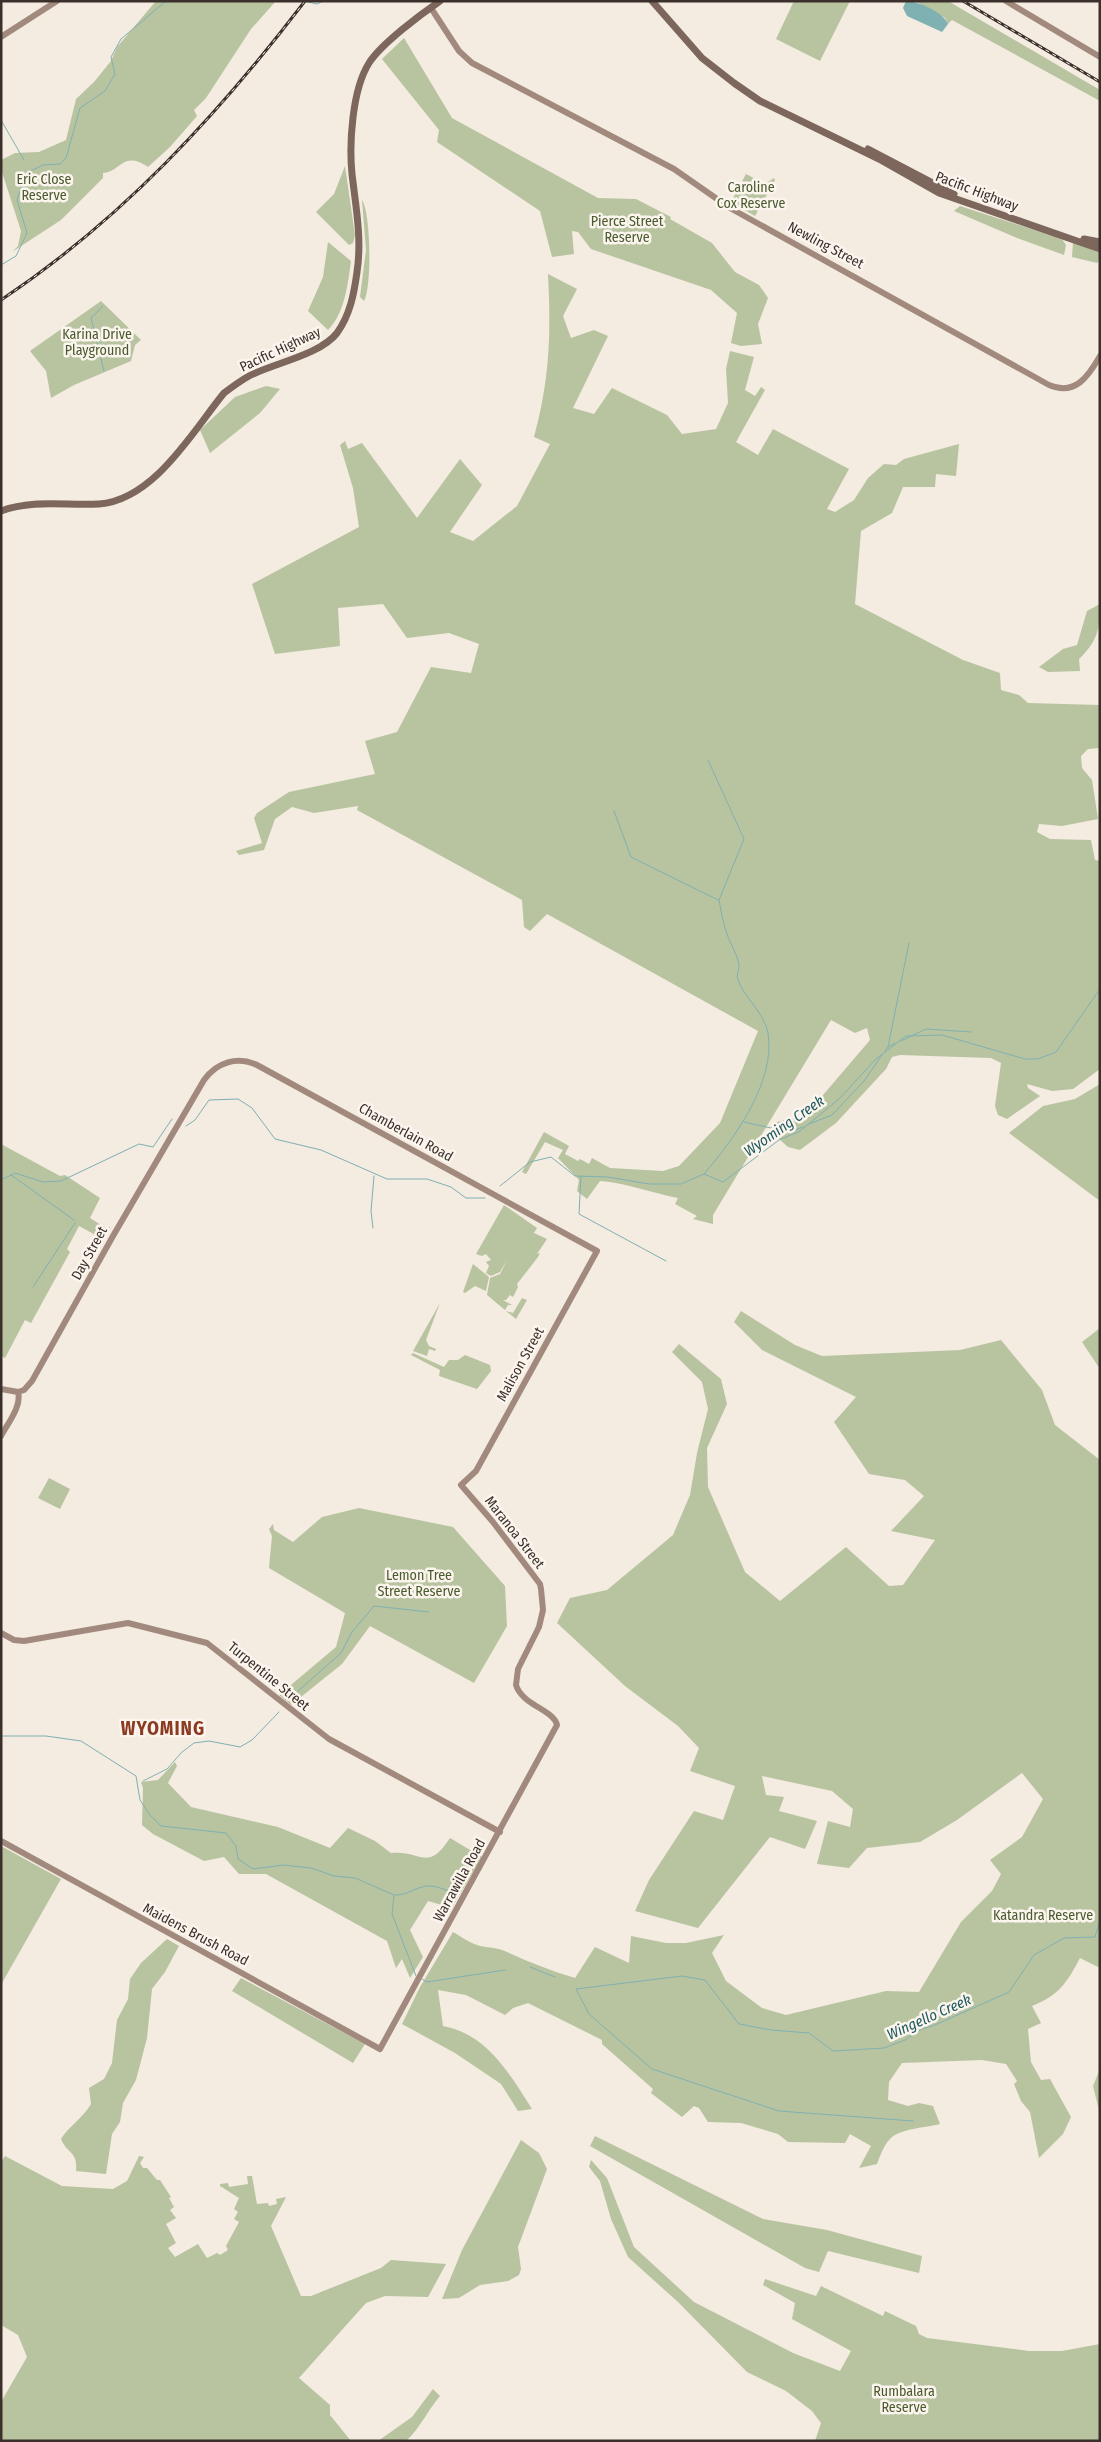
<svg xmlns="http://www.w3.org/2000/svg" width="1101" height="2442" font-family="'Fira Sans Condensed',sans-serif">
<rect width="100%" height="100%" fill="#f4ebe1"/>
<path fill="#b8c4a0" d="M156,1H276L251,29L206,98L194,110L197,116L170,147L148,167C123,150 121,172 103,173V178L61,220L12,252L18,246L21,231L1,169V160L15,153L39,152L66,140L76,99L94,82L111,61L117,47Z
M794,1H850L820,61L776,39Z
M915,1H948L1100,90V101L952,20L948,24L945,18Z
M404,38L452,118L598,198L636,199L671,217L670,219L712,243L735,272L759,285L768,298L758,324L762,344L741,346L731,343L737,313L711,290L591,249L578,232L572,231L574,254L552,257L540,211L437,142L439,130L382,59Z
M345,166L355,235L353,243L349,245L316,212L334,194Z
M746,174L765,184L774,178L775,180L755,216L731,202Z
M362,200C371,213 372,288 364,301L360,297L366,250Z
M960,206L1062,239L1066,245L1064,255L1017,238L954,211Z
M328,242L351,261C348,283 345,313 328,330L308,311L323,277Z
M1073,242L1100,253V261L1097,263L1072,257Z
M548,274L577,289L563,316L571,338L594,330L608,336L573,408L594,414L612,388L667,415L682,434L716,429L728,403L726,369L730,351L754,357L745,390L755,396L761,387L765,390L736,442L758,455L773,429L849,469L827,509L835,512L854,500L868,478L884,464L896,465L904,459L959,444L956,476L936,474L935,487H903L892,513L861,531L855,604L963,660L1000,673L1001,690L1019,695L1028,703L1100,705V748L1088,749L1081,756L1082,768L1092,780L1098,819L1062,826L1039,824L1037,832L1050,839L1091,840L1095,860L1100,861V1069L1073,1089L1052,1091L1027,1084L1028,1088L1040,1096L1007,1119L998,1115L995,1106L1001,1063L991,1058L900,1055L892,1057L886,1069L836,1123L800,1150L788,1147L770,1131L777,1122L806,1115L870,1040L867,1028L855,1033L831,1020L713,1215V1224L693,1219L697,1216L675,1204L678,1198C652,1193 627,1183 600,1181L587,1199L577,1191L579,1180L558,1158L563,1150L545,1142L526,1174L522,1172L544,1132L569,1146L565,1154L578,1161L580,1159L589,1164L592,1158L610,1168L663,1171L679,1166L720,1123L758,1031L547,914L530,931L524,927L522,900L357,810L358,806L314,813L292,807L275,819L264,850L239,855L236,851L262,843L254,818L257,813L289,792L375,774L365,741L397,732L431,667L471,673L479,644L449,633L407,638L383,604L338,608L340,646L275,654L252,584L359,527L353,488L340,445L345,441L348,449L362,443L417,518L460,459L482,485L450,532L473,541L517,506L550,444L534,437C550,378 551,334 548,274Z
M101,301L141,340L135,345L131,361L74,385L51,398L46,371L30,351Z
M266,386L280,389L260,413L210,453L200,430L235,397Z
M1100,604C1100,628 1098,641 1079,659L1080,671L1048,672L1039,667L1063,649L1077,645L1087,611Z
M1100,1084V1201L1009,1133L1043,1106L1075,1099Z
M1,1144L60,1176L65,1175L100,1198L90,1218L106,1228L110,1227L102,1241L101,1238L79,1226L67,1249L70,1252L31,1323L25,1320L5,1358L1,1356Z
M504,1205L537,1228L534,1233L547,1239L537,1254L540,1253L538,1257L517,1284L518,1287L513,1297L510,1295L506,1300H503L512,1305H508L505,1310L487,1295L490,1278L500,1274L507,1260L500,1272L491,1276L486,1273L489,1266L486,1262L491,1260L486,1254L482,1256L476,1254Z
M473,1264L489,1277L486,1291L475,1286L465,1293L463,1292Z
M522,1298L527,1300L516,1319L506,1311L513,1313Z
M440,1303L426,1340L429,1346L436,1349L435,1351L429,1349L427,1356L413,1351Z
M741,1311L795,1345L822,1356L960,1350L1001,1340L1042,1390L1055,1425L1100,1460V1968L1080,1958C1067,1983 1058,1996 1032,2006L1041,2023L1028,2029L1031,2062L1041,2080L1050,2079L1071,2117L1063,2134L1039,2158L1030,2112L1021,2101L1014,2084L1017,2081L1006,2064L982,2060L902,2063L889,2082L888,2100L908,2106L919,2103L933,2106L940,2124C925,2128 901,2128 890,2139C884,2145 880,2156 877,2164L859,2168L871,2146L850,2134L845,2143L788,2142L778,2134L741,2123L708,2122L699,2108L694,2106L682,2117L651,2093L653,2089L602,2044V2040L528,2003L513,2008L505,2015L466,1995L438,1990L443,2026C487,2034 509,2073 532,2109L518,2111L501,2084L455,2053L402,2024L420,1987L453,1932C460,1936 468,1942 477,1945C486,1948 498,1947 507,1952C529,1962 551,1971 575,1978L595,1947L629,1963L631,1936L666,1943H686L724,1935L712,1953L726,1981L762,2008L786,2015L886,1991L919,1992L961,1922L992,1891L1001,1874L990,1860L1022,1837L1043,1799L1022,1773L957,1820L920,1842L867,1848L849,1868L817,1864L828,1821L850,1827L853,1809L832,1791L762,1776L766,1795L784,1797L779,1811L817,1821L805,1849L770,1837L698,1928L635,1911L649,1880L694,1811L723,1820L735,1786L690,1771L699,1748L678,1726L625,1686L557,1623L570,1598L607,1590L673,1535L690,1495L697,1453L708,1409L702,1382L672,1352L679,1344L721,1379L727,1404L707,1448L708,1487L745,1572L780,1601L846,1547L889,1586L903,1585L935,1540L891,1531L924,1496L905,1480L869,1474L834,1422L856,1397L762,1350L734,1322Z
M1100,1328V1369L1082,1342Z
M413,1353L444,1367L449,1360H458L465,1355L490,1365L491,1371L477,1389L439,1376L440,1370L411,1355Z
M49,1478L70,1489L60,1509L38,1498Z
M359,1508L453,1527L505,1586L507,1626L474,1683L370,1626L342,1664L291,1705L279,1695L336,1647L345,1613L269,1568L272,1536L269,1529L273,1524L274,1530L293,1542L322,1517Z
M175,1762L177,1766L168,1783L191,1807L278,1827L330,1848L348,1828L375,1841L391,1853C422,1850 427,1873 450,1838L482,1857L452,1908L428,1901L410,1930L423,1957L410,1978L402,1959L396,1968L387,1941L266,1874H239L224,1857L204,1861L153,1834L142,1825L143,1788L141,1782L158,1780Z
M1,1846L61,1879L2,1983H1Z
M167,1939L179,1946L165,1972L152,1989L147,2038L136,2080L123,2103L120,2122L112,2134L106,2174L76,2171C78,2151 67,2154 61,2139C69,2126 83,2118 91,2104L89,2088L104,2079L112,2063L117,2020L128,1999L130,1979L141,1963Z
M241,1978L365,2044L353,2063L232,1991Z
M1100,2069V2114L1093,2086Z
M595,2136L763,2219L827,2230L922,2256L919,2273L828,2251L819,2272L805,2268L590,2146Z
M521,2140L539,2153L547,2169L518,2247L521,2269L519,2275L508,2281L480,2285L459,2298L442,2299L462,2250Z
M5,2156L62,2186L113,2189L127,2181L139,2156L144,2157L140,2163L143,2168H147L157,2180H160L171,2197L169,2198L174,2207L170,2210L176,2218L166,2224L176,2243L168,2248L175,2257L198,2244L207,2258L217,2253L220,2255L228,2250L226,2246L239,2222L234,2219L238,2212L234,2209L239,2198L220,2186V2184L228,2183L229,2187L248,2184L247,2176H252L257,2204L268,2203L269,2206L277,2204L276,2199L286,2197L271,2226L301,2296H311L381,2268L391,2260L446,2264L428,2297L385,2296L366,2303L299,2378L330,2405V2415L351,2441H1V2402L27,2357L18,2335L1,2325V2162Z
M591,2160L607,2178L634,2247L694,2302L793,2353L840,2371L851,2351L792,2319L795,2303L763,2285L765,2279L816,2296L821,2286L883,2316L885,2311L916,2326L919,2334L927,2338L1029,2351H1062L1100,2344V2441H815L821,2423L812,2411L786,2391L747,2372L678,2302L628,2257L611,2219L600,2181L589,2167Z
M433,2389L440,2396C427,2411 421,2427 406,2441H378L412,2417Z"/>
<path fill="#7fb0b2" d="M906,1C918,1 943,12 948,24L942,32L907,16L903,8Z"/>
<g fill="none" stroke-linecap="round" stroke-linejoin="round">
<path stroke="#7fb0b2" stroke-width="1" d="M304,1L317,4L323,1
M1,120L24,160
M1,265L16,256L27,233L17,200L26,173L43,165L60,164L66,158L80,108L105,91L115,74L111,57L121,39L166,1
M103,306L91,318L104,371
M708,760L744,839L719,900
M614,811L631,857L718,900
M901,1041L926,1029L971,1032
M888,1047L895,1043
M885,1051L888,1047L909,943
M744,1122L789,1132L803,1127
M809,1124L832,1115L864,1081L882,1055
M186,1126L195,1120L209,1100L238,1099L252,1108L275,1139L321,1150L387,1179H427L451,1187L466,1198H485
M704,1174C734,1139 776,1082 768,1033C764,1012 745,999 738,980C736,975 739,971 739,965C738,956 730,943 727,934C723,923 721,911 719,900
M11,1175L74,1220
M581,1176L579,1214L666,1261
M1,1180L15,1173L43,1182L61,1181L139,1144L153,1147L172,1119
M500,1186L530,1162L551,1157L575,1176L608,1177L649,1184H681L704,1174L723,1182L779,1140L800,1131L839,1099L876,1059L906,1036L942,1035L1025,1059H1038L1056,1052L1100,989
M373,1228L371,1211L374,1176
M33,1287L75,1223
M289,1699L341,1653L352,1632L374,1606L429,1612
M1,1736H46L81,1741L136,1776L140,1800L150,1815L161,1826L226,1833L236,1846L238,1859L253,1869L283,1865L311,1868L334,1876L355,1878L394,1895L392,1914L416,1976
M143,1781L167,1769L182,1752L194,1743L209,1741L240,1747L252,1740L279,1712
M395,1895C406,1895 412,1890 422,1887C434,1883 447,1891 458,1895
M530,1967L555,1977
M422,1979L427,1982L505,1970
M913,2121L779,2111L652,2069L589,2014L576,1989L682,1976L705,1980L739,2024L771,2030L809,2033L833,2051L884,2048L905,2040L922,2029L935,2025L1009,1992L1034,1955L1064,1938L1095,1937L1100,1920"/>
<path stroke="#a18a7d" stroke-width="6" d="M1006,1L1100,57
M431,8L459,51L472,63L674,169L730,208L1049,385C1075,396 1088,377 1100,356
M1,37L57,1
M1,1389L18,1392
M1,1436C8,1423 22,1406 18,1392L24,1390L32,1381L113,1236L204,1080C217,1062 237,1056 257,1065L597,1251L476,1471L461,1485L493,1522L540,1584L541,1589L543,1610L539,1627L518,1669L516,1685C522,1705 554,1710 557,1725L380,2049L1,1841
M1,1633L14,1640L24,1641L128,1623L207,1643L329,1739L500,1832"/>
<path stroke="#7d675c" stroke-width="7" d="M652,1L702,58L734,83L760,101L879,159L939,193L1100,249
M868,149L954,194
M1084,239L1100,242
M1,511C34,499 66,506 99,504C154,500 193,431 224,393C232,387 240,381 249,376C274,363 320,355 337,333C350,315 354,294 357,272C362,239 356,208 352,174C349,144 352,90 369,63C381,44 421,14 440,1"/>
<g stroke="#3b302b" stroke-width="3">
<path id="rail" d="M963,1L1100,82
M1,300C121,220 218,115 305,1"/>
</g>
<use href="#rail" stroke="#fbf5ee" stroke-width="1" stroke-dasharray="4" stroke-linecap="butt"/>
</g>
<g text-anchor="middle" stroke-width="5" stroke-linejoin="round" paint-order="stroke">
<g font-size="14" fill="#4a5a2e" stroke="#fbf5ee">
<text x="44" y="184">Eric Close<tspan x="44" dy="16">Reserve</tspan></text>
<text x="751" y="192">Caroline<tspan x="751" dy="16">Cox Reserve</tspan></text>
<text x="627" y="226">Pierce Street<tspan x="627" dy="16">Reserve</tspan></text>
<text x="97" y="339">Karina Drive<tspan x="97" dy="16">Playground</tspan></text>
<text x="419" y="1580">Lemon Tree<tspan x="419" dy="16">Street Reserve</tspan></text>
<text x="1043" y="1920">Katandra Reserve</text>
<text x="904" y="2396">Rumbalara<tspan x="904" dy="16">Reserve</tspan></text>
</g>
<g font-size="14" fill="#3b302b" stroke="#fbf5ee">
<text transform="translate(977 191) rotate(21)" y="5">Pacific Highway</text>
<text transform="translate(826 245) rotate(28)" y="5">Newling Street</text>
<text transform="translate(280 349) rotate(-25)" y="5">Pacific Highway</text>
<text transform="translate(406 1132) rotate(29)" y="5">Chamberlain Road</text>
<text transform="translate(89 1253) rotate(-61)" y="5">Day Street</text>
<text transform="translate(520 1364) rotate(-61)" y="5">Malison Street</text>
<text transform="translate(515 1532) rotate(52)" y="5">Maranoa Street</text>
<text transform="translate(269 1676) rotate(39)" y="5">Turpentine Street</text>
<text transform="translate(459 1880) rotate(-61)" y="5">Warrawilla Road</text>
<text transform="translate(196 1934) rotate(28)" y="5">Maidens Brush Road</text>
</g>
<g font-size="15" font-style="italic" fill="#1f5a5e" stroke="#fbf5ee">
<text transform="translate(784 1126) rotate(-35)" y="5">Wyoming Creek</text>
<text transform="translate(929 2017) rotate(-24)" y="5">Wingello Creek</text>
</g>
<g font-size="19" font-weight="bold" letter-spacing="1" fill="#8c3b22" stroke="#fbf5ee">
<text x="163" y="1735">WYOMING</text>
</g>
</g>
<rect width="1101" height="2442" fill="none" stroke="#3b302b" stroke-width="5"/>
</svg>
